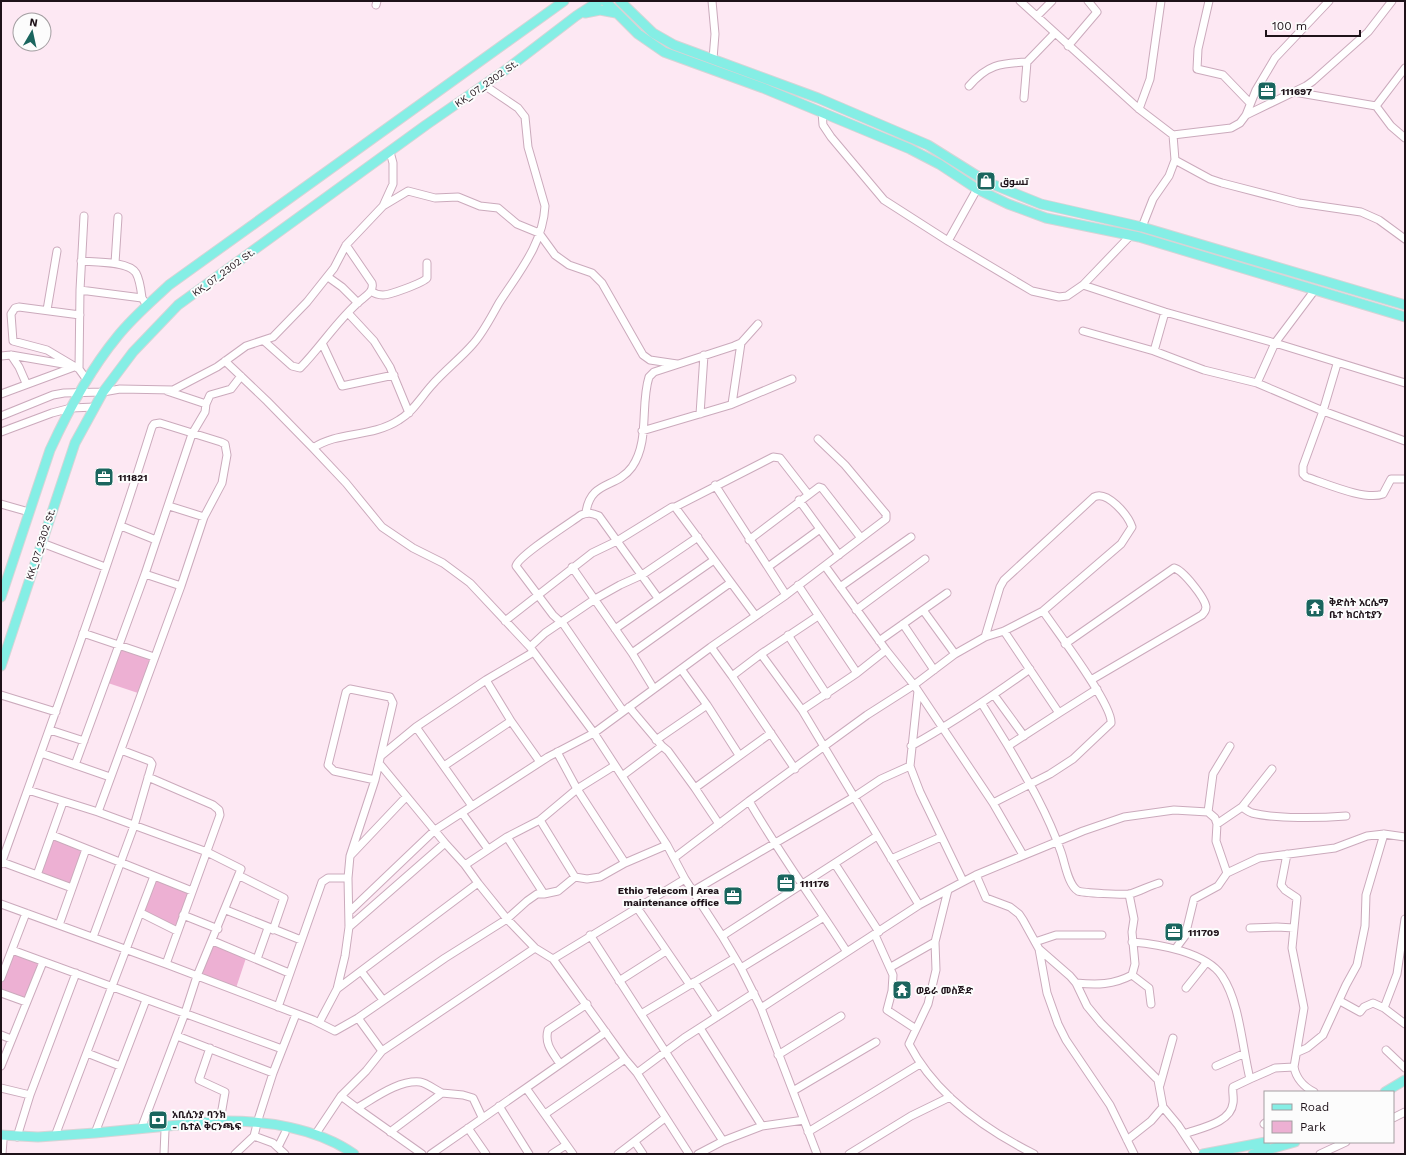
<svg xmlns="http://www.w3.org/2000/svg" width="1406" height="1155" font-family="'Work Sans',Cairo,'Noto Sans Ethiopic',sans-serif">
<rect width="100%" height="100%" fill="#fde8f3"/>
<path fill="#edb0d3" d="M118,645L154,657L141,694L105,682Z
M52,835L86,849L72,888L37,875Z
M154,876L192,891L177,931L141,913Z
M213,941L247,955L235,991L197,976Z
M12,950L43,962L26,1002L1,993V978Z"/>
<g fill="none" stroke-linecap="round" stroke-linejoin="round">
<g stroke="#cbaabc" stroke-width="9">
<path id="minor" d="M712,1L715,34L713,59
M1020,1L1139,109L1173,135L1231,128L1240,123L1246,115L1256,90L1275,58L1329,1
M1209,1L1198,49L1197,69L1223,75L1250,103
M376,5L377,1
M1037,16L1052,1
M1068,46L1097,12L1088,1
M969,86C987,65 1000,63 1027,62L1055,33
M1294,92L1376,106L1391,126L1405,138
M1024,98L1027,62
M1376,106L1405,68
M1139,109L1150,79L1161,1
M822,112L823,125L831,137L884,200L948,241L1032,291L1059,297L1067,296L1083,285L1130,236
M1246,115L1306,86L1313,81L1368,32L1392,1
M1175,160L1210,179L1222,183L1299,203L1361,212L1379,220L1405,239
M383,206L408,191L435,198L458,197L480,206L498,208L517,224L539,233L555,255L569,265L592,273L602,283L643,355L650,360L677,364
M84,216L80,290L79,369L87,380
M1142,227L1153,199L1169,176L1175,160L1173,135
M948,241L977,189
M81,261C94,262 129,261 136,273C140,280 141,290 142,298
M115,263L118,217
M328,277L342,287L358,303
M1083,285L1165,312L1275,343L1405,383
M80,290L142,298L144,301
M371,291C375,294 378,295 383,295C390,295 423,283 427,278V263
M47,310L57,251
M348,313L374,341L390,367L409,413
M1083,331L1154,351L1204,370L1257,383L1323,411L1405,441
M264,341L292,366L300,368C321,347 338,319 361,300C367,295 374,291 372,283L346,245
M322,343L342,386L394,375
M1154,351L1165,312
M11,355L19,367L26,383
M1,356L11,355L69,365
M225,361L267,401L313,448L346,483L382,527L413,548L443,563L470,583L530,647L594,733L711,647L732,676L761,654L802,710L919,905L761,1008
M1337,364L1323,411L1303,466V474L1306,477C1325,483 1365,501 1383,494L1391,479H1405
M79,369L47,350L13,341L11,314L15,308L19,307L80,315
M1257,383L1275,343L1314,291
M1,394L74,367
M206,404L210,395L231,389L241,376
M732,404L741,343
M700,414L704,355
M1,416L53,395L64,393L103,392L120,389L173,390L217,367L246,346L273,337L307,302L334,268L346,245L383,206L393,184V163L390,152
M642,431L730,405L792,379
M1,432L52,413L71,408L95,407
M313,448C338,431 371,438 399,420C413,412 421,397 432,385C445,370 460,359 473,344C483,333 491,317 499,303C519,272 543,244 545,206L528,147L525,117L518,108L484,85
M715,485L786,595
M799,500L839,555
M1,504L29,512
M169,506L204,517
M675,507L755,615
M586,512C591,480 616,489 632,467C650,441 640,405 649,377L654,372L734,346L741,343L758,324
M121,526L156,540
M749,540L819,487L822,488L861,538
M42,543L105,567
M825,566L886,650
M572,567L632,653L654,689
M768,567L820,529
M145,574L181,586
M798,585L857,673L802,710
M840,587L911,537
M856,610L925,559
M923,610L955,654
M505,621L592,553L617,541L672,507H675L773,457L780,458L808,494
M903,624L934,670
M615,629L714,560
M83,633L154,657
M788,635L827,695
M879,641L947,593
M1065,644L1174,568C1183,570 1205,598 1206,607C1206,610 1204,613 1202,615L1091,680
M530,647L545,633L595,599L620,585L642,575L698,537
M711,647L786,595L886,519V514L845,465L818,439
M632,653L730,583
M761,654L818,616
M681,669L707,705L739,755
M857,673L886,650L914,685L993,803L1050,774L1073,759L1111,723C1113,705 1056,630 1043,611
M732,676L795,769
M486,680L532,653
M918,691L910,766L920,792L963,881
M1,695L56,712
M994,695L1024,736
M982,704L1008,746L1059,713L1004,631
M623,711L564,625L553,615L516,566C518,556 570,523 581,515C588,512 592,513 599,516L658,598
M1059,713L1097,689
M416,727L472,806
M50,730L84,741
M656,740L707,705
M662,746L668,751L695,788
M911,746C953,723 991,697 1030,669
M1008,746C1028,780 1048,814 1061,852C1065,863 1068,885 1078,891C1082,893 1125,895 1130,894C1140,891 1149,886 1159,883
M557,752L577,789L625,863
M41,753L110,777
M382,755L416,727L486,680L511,721
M379,763L445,843L465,865L478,883
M75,765L145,574L192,434L205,412L206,404L167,391
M444,766L511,721L540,762
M622,776L662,746L629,707
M148,777L213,805L219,810L220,815L166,964
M28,790L98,812L207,852L241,869L197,976L185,1013L141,1129
M993,803L1023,855
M1242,807C1245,809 1249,812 1252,813C1277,819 1320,818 1346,816
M1208,812L1213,774L1230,746
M462,813L488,849
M540,820L575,877L587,879L600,877L625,863L667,845
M719,824L695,788L771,733
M1217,824L1242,807L1272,769
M52,835L192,891
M1287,854L1281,885L1285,890L1297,898L1292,948L1304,1008L1294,1067C1296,1078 1304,1087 1314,1092
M351,855L406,797
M674,858L749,801
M891,859L941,837
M2,862L72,888
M1,864C53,719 106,574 152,427L154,424L160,423L221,442L225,444L227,455L222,483L204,517L181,586L98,812
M835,864L879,932
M465,865L507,837L540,820L577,789L614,766
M37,875L63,802
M976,875L986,898L1010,907L1019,914L1023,920L1039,949L1047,993L1058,1024L1066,1040L1110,1105L1134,1154
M240,876L284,898L273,930
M948,890L935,942L936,970L928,1004L909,1044C935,1094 984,1129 1034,1154
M693,891L854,797L881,779L910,766
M544,894L558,891L575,877
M1,904L166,964L313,1020L335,1031L358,1018L445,958L507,919L527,901L537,894H544L507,837
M919,905L976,875L1083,831L1124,817L1174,810L1208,812L1215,818L1217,824L1216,841L1227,873
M638,909L690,985
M226,910L301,940
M349,912L435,830L548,757L594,733L667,845L685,879L722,936L741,968L761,1008L817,1154
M141,913L177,931
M183,915L218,929
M59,925L86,849
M349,927L445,843
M1250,928L1277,927L1294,928
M590,935L641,1014
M875,935L893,975L892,991L887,1010L916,1029
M722,936L877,836
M93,937L134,826L152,764L150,761L121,750
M213,941L289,973
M1035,942L1056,935H1102
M1132,942C1158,944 1206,952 1222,976C1240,1003 1242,1047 1250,1079L1275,1068L1294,1067
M1176,948L1185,936L1194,899L1218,886L1227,873L1259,858L1335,848L1367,836L1384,834L1405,837
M1039,949L1070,976L1076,983L1087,1006L1101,1023L1158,1080L1163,1107L1178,1125L1197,1154
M12,950L282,1049
M847,952C815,902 779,853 749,801L867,715L914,685L955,654L985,637L1004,631L1043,611L1121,544L1132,527C1128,515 1107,490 1094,497L1004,580L1000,587L985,637
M257,959L268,928
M553,959L685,879
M891,967L935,942
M741,968L824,917
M361,971L383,1000
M1132,975L1149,988L1151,1004
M1,978L26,913
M619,981L666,951
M694,982L717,1017
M1076,983C1097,985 1113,985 1132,975L1135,964L1132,932L1134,919L1129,894
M1186,988L1206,963
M337,989L478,883L507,919L535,948L553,959L625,1059L637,1073L689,1154
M1,993L26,1002
M1340,1001L1360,1012L1364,1007L1373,1003L1384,1008L1405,1024
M278,1007L322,882L328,878H348
M1384,1008L1397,974L1405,919
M358,1018L382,1051
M319,1023L337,989L345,956L349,927L348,878L350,856L375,780L393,703L390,697L350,689L346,692L328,765L334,771L375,780
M700,1028L762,1126L723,1141
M1,1035L11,1039
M177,1036L273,1073
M210,1048L199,1080L225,1092L220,1121
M1386,1050L1405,1068
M1298,1052L1307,1048L1323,1035L1346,985L1357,965L1365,926L1366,895L1384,834
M87,1053L120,1066
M778,1055L841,1016
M560,1064C553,1053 544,1044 548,1030L587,1004
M1,1066L43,962
M1216,1066L1243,1054
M637,1073L684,1038L754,993
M1160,1085L1173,1038
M1,1088L30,1095
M793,1091L876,1042
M341,1096L357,1108
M499,1106L529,1154
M545,1114L625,1059
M1393,1118L1405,1112
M257,1123L273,1073L296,1014
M1264,1124L1265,1123
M762,1126L804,1120
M468,1128L486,1154
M390,1132L442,1093L463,1095L473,1098L482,1117
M808,1132L920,1064
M95,1133L146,1000
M1184,1134C1200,1128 1231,1123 1233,1103C1234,1097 1232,1092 1233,1087L1250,1079
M315,1135L341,1096L366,1071L382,1051L535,948
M55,1136L154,876
M254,1136L273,1143L285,1154
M17,1137L30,1095L76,973
M1127,1140L1151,1121L1163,1107
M635,1142L643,1154
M278,1147L285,1133
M2,1154L3,1141
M164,1154L165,1130
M235,1154L254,1136L256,1128
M422,1154L357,1108C375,1098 398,1080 420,1082C427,1083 435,1090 442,1093
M431,1154L526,1088
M552,1154L566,1145
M573,1154L526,1088L606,1032
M618,1154L665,1118
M698,1154L723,1141L641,1014L735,958
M849,1154L911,1116L950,1097
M1320,1154L1346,1142"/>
</g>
<g stroke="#d6d4d6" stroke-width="11">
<path id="major" d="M605,1L638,34L664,52L763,88L910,149L939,164L977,189L1008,204L1046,218L1139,237L1405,317
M620,1L653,33L674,45L818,98L928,145L987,182L1041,204L1142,227L1405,305
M585,13L600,10L616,13
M1,597L50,450C68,411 89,371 117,337C132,318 151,302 169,285L564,1
M1,666L75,443L103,392L133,352L178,305L426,125L507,69L576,16L599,1
M1385,1092L1405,1080
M1,1135L38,1137L95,1133L220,1121C264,1120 317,1128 354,1154
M1203,1154L1266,1142
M1253,1154L1295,1142"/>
</g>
<use href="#minor" stroke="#fff" stroke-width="7"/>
<use href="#major" stroke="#85eee5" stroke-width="9"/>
</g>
<defs>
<g id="office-square" transform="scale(1)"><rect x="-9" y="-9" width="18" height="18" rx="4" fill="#1a655e" stroke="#fcfcfc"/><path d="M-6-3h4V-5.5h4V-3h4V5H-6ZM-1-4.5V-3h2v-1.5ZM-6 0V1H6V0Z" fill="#fff"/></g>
<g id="shop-square" transform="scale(1)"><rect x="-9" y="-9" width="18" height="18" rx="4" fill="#1a655e" stroke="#fcfcfc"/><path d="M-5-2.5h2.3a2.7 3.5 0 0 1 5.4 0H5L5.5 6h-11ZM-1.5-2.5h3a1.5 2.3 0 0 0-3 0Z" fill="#fff"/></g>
<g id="temple-square" transform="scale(1)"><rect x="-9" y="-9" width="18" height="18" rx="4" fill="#1a655e" stroke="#fcfcfc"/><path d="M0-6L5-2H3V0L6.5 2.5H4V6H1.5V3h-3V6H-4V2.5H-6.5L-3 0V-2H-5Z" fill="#fff"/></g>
<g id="bank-square" transform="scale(1)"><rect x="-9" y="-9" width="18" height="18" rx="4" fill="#1a655e" stroke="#fcfcfc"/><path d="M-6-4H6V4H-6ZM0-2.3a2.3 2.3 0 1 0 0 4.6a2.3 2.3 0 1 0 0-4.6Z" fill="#fff"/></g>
</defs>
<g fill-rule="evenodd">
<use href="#office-square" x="1267" y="91"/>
<use href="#shop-square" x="986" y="181"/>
<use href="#office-square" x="104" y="477"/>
<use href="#temple-square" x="1315" y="608"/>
<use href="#office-square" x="786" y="883"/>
<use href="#office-square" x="733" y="896"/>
<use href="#office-square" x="1174" y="932"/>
<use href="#temple-square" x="902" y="990"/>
<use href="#bank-square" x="158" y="1120"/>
</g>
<g text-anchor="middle" stroke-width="4" stroke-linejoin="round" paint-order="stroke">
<g font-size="10" fill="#1e1219" stroke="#fcfcfc">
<text transform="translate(486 83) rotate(-35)" y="4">KK_07_2302 St.</text>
<text transform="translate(223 272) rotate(-36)" y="4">KK_07_2302 St.</text>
<text transform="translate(40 544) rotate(-72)" y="4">KK_07_2302 St.</text>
</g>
<g font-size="10" font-weight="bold" fill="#1e1219" stroke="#fcfcfc" text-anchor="start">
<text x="1281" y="95">111697</text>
<text x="1000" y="185">تسوق</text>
<text x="118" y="481">111821</text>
<text x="1329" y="606">ቅድስት አርሴማ<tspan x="1329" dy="12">ቤተ ክርስቲያን</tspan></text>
<text x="800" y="887">111176</text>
<text x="719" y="894" text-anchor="end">Ethio Telecom | Area<tspan x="719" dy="12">maintenance office</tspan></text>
<text x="1188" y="936">111709</text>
<text x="916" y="994">ወይራ መስጅድ</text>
<text x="172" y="1118">አቢሲንያ ባንክ<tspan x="172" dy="12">- ቤተል ቅርንጫፍ</tspan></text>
</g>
</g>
<rect width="1406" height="1155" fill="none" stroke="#1e1219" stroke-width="4"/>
<rect x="1264" y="1091" width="130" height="52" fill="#fcfcfc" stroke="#a39ea1"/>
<rect x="1272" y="1104" width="20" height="6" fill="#85eee5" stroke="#a39ea1"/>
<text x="1300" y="1111" font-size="12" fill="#1e1219">Road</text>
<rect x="1272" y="1121" width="20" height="12" fill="#edb0d3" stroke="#a39ea1"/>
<text x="1300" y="1131" font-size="12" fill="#1e1219">Park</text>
<g transform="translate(32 32) rotate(9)"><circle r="19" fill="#fcfcfc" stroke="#a39ea1"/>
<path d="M0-3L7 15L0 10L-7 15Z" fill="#1a655e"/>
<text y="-6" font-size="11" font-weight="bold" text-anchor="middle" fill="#1e1219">N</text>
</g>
<path d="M1266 30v6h94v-6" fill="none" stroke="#1e1219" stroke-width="2"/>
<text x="1272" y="30" font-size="12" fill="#1e1219" stroke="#fcfcfc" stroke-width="3" paint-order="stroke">100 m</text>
</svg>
